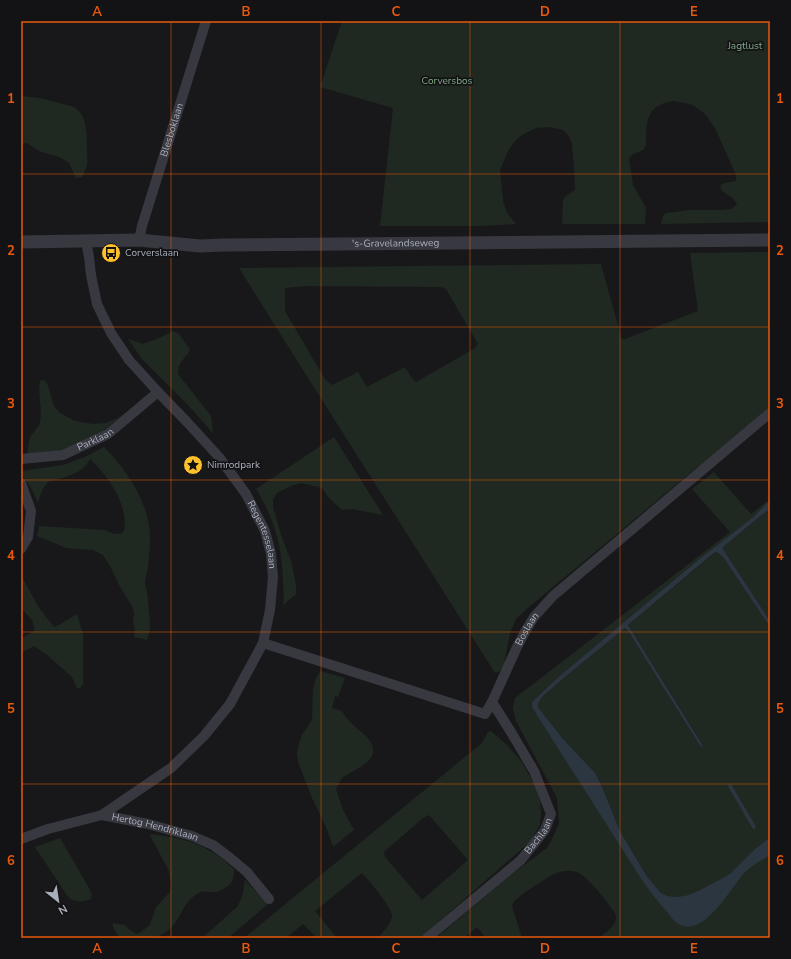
<svg xmlns="http://www.w3.org/2000/svg" width="791" height="959" font-family="'Nunito Sans',sans-serif">
<rect width="100%" height="100%" fill="#18181a"/>
<!-- green -->
<path fill="#1f2921" fill-rule="evenodd" d="M 342,21 L 770,21 L 770,222 L 661,224 L 663,216 L 666,213 L 690,210 L 720,210 L 731,209 L 735,206 L 737,204 C 731,193 723,196 720,186 C 724,182 730,182 736,181 L 736,175 L 715,128 L 705,114 L 693,105 L 674,101 L 664,103 L 656,107 L 652,111 L 648,119 L 646,130 L 646,145 L 643,150 L 633,154 L 629,158 L 633,185 L 646,208 L 645,224 L 562,224 L 563,200 L 566,196 L 575,190 L 574,167 L 572,143 L 568,135 L 563,130 L 550,127 L 536,128 L 522,135 L 513,143 L 507,153 L 500,170 L 503,201 L 507,213 L 516,224 L 483,226 L 380,226 L 393,108 L 320,87 Z
M 21,96 L 40,98 L 74,107 C 88,115 87,138 87,153 C 87,157 88,161 87,165 C 86,169 84,173 82,177 L 76,178 L 70,165 L 68,162 L 59,157 L 39,151 L 27,143 L 21,144 Z
M 770,252 L 770,409 L 737,436 L 678,483 L 529,607 L 516,619 L 510,633 L 503,670 L 495,673 C 410,538 324,404 239,268 L 601,264 L 622,340 L 698,311 L 690,253 ZM 306,286 L 441,287 L 446,289 L 478,344 L 474,349 L 416,382 L 411,377 L 405,367 L 367,387 L 358,372 L 332,385 L 325,379 L 286,313 L 285,310 L 285,288 Z
M 174,331 L 180,335 L 190,350 L 189,352 C 184,359 177,364 178,374 L 211,416 L 213,433 L 186,403 L 142,359 L 128,339 L 143,344 L 154,340 Z
M 45,380 L 48,386 L 54,406 L 60,413 L 75,421 L 93,424 L 106,423 L 120,417 L 99,434 L 64,450 L 27,456 C 28,451 28,443 30,438 C 32,432 39,429 40,422 C 43,408 37,394 40,381 Z
M 334,437 L 383,515 L 352,509 L 342,510 L 329,498 L 322,488 L 301,483 L 293,485 L 277,493 L 273,500 L 273,507 L 281,535 L 292,564 L 296,586 L 296,594 L 283,605 C 284,598 284,590 283,583 C 282,546 275,520 256,489 Z
M 104,447 C 127,470 150,504 150,538 C 150,548 149,558 148,568 C 147,573 145,578 145,583 C 145,586 146,589 147,592 C 148,598 148,604 149,610 C 150,621 151,630 147,640 L 134,637 L 135,630 L 133,622 L 134,614 L 133,608 L 119,585 L 110,566 L 103,555 L 93,550 L 66,548 L 37,536 L 39,526 L 88,529 L 104,530 L 115,534 L 120,534 L 124,531 C 129,505 108,476 90,459 C 85,470 73,475 62,478 C 57,480 51,480 47,483 C 42,488 40,497 38,503 C 34,493 29,483 21,475 L 21,471 L 63,465 L 87,456 Z
M 714,472 L 751,514 L 770,499 L 770,500 L 752,518 L 698,560 L 556,679 L 532,702 L 532,707 L 592,801 L 652,889 L 674,905 L 736,871 L 770,845 L 770,938 L 599,938 C 607,931 620,924 615,913 C 608,903 590,879 579,873 C 570,869 561,871 552,875 C 544,880 517,896 513,903 C 512,905 512,906 513,909 L 522,938 L 486,938 L 477,927 L 464,938 L 436,938 L 508,877 L 547,848 L 554,835 L 559,823 L 557,798 L 516,721 L 513,708 L 515,698 L 730,532 L 692,489 Z
M 770,507 L 770,621 L 723,549 L 723,547 L 761,516 Z
M 716,552 L 720,553 L 723,557 L 770,627 L 770,837 L 755,849 L 732,872 L 725,877 L 700,890 L 688,895 L 678,897 L 667,896 L 660,892 L 646,875 L 620,831 L 603,789 L 595,774 L 563,739 L 538,707 C 538,703 539,701 542,697 L 565,677 L 625,628 L 629,632 L 661,684 L 701,747 L 702,747 L 703,746 L 628,625 Z
M 21,575 L 39,608 L 54,627 L 59,625 L 77,614 L 83,634 L 83,684 L 80,688 L 77,688 L 72,677 L 46,654 L 34,646 L 21,653 L 21,639 L 35,630 L 32,620 L 21,608 Z
M 320,671 L 345,678 L 338,697 L 335,696 L 332,708 L 342,711 C 349,726 372,735 373,749 C 375,763 351,771 342,778 C 340,781 338,786 336,789 L 343,810 L 354,830 L 333,847 L 327,829 L 312,798 L 298,762 L 297,753 L 299,743 L 302,735 L 312,720 L 313,689 L 316,678 Z
M 491,731 L 507,745 L 522,762 L 539,793 L 541,812 L 540,824 L 531,841 L 420,938 L 378,938 C 383,932 390,925 392,917 C 393,908 369,881 362,873 L 315,911 L 337,938 L 317,938 L 303,924 L 286,938 L 244,938 L 482,743 L 488,732 ZM 429,815 L 468,860 L 422,900 L 385,857 L 384,852 L 423,818 Z
M 149,834 C 170,836 193,840 212,852 C 220,856 227,863 234,869 C 234,878 233,884 223,889 C 220,890 218,892 215,892 C 209,892 202,890 197,894 C 187,900 186,905 180,915 C 165,943 147,938 119,938 L 113,927 L 113,923 L 125,925 C 129,930 132,932 138,934 L 150,925 L 156,907 L 170,892 L 171,885 L 169,871 L 161,856 Z
M 60,838 L 89,888 L 92,895 L 91,899 C 84,903 74,902 68,897 L 35,847 Z
M 245,880 L 268,904 L 228,938 L 202,938 L 237,907 L 242,897 Z"/>
<!-- water -->
<path fill="#2c3640" d="M 770,500 L 770,507 L 768,510 L 723,547 L 723,549 L 770,621 L 770,627 L 723,557 L 717,552 L 714,553 L 628,625 L 703,746 L 702,747 L 701,747 L 661,684 L 629,632 L 625,628 L 565,677 L 542,697 C 539,701 538,703 538,707 L 563,739 L 595,773 L 603,789 L 620,831 L 646,875 L 660,892 L 667,896 L 678,897 L 688,895 L 700,890 L 725,877 L 732,872 L 755,849 L 770,837 L 770,855 C 761,861 752,865 745,872 C 731,887 703,941 677,923 C 674,921 671,917 669,914 C 659,904 651,892 642,880 L 538,717 L 532,707 L 532,702 L 556,679 L 698,560 L 752,518 Z"/>
<g fill="none" stroke-linecap="round" stroke-linejoin="round">
<!-- stream -->
<path stroke="#2c3640" stroke-width="3.5" d="M 730,786 L 754,827"/>
<!-- minor -->
<g stroke="#383940" stroke-width="10">
<path id="s1" d="M 139,240 L 142,226 L 206,21"/>
<path id="s2" d="M 86,241 L 89,257 L 91,275 L 97,304 L 111,333 L 129,360 L 158,392 L 187,422 L 219,457 L 246,494 L 265,531 L 271,554 L 273,577 L 270,610 L 263,643 L 230,704 L 204,736 L 171,768 L 102,815"/>
<path id="s3" d="M 21,459 L 63,455 L 108,434 L 158,392"/>
<path d="M 21,483 L 31,511 L 28,537 L 21,549"/>
<path id="s4" d="M 263,643 L 485,714 L 492,702 L 517,647 L 526,630 L 534,617 L 553,596 L 770,413"/>
<path id="s5" d="M 21,839 L 48,829 L 102,815 L 148,824 L 192,836 L 213,845 L 229,857 L 247,872 L 269,899"/>
<path id="s6" d="M 427,938 L 521,860 L 545,830 L 551,814 L 534,771 L 511,732 L 492,702"/>
</g>
<!-- tertiary -->
<path stroke="#383940" stroke-width="13" id="s7" d="M 21,242 L 139,240 L 200,246 L 223,245 L 770,240"/>
</g>
<!-- grid -->
<path fill="none" stroke="#e8590c" stroke-width="1" stroke-opacity="0.55" d="M 171,21 L 171,938M 321,21 L 321,938M 470,21 L 470,938M 620,21 L 620,938M 21,174 L 770,174M 21,327 L 770,327M 21,480 L 770,480M 21,632 L 770,632M 21,784 L 770,784"/>
<!-- icons -->
<defs>
<symbol id="bus-disc" viewBox="-11 -11 22 22"><circle r="9.5" fill="#ffc12b" stroke="#131315"/><path d="M-5-6H5V4H4V6H2V4H-2V6H-4V4H-5ZM-3.5-4V0h7V-4ZM-3.5 1.2v1.5H-2V1.2ZM2 1.2v1.5H3.5V1.2Z" fill="#111"/></symbol>
<symbol id="sight-disc" viewBox="-11 -11 22 22"><circle r="9.5" fill="#ffc12b" stroke="#131315"/><path d="M0-6L1.8-2.2L6-1.7L2.9 1.2L3.7 5.4L0 3.3L-3.7 5.4L-2.9 1.2L-6-1.7L-1.8-2.2Z" fill="#111"/></symbol>
</defs>
<g fill-rule="evenodd">
<use href="#bus-disc" x="100" y="242" width="22" height="22"/>
<use href="#sight-disc" x="182" y="454" width="22" height="22"/>
</g>
<g text-anchor="middle" dominant-baseline="central" stroke-width="3.5" stroke-linejoin="round" paint-order="stroke">
<!-- park labels -->
<g font-size="10" fill="#7ea883" stroke="#131315">
<text x="745" y="46">Jagtlust</text>
<text x="447" y="81">Corversbos</text>
</g>
<!-- street labels -->
<g font-size="10" fill="#a9aebb" stroke="#131315">
<text stroke="none"><textPath href="#s1" startOffset="115">Blesboklaan</textPath></text>
<text stroke="none"><textPath href="#s7" startOffset="375">'s-Gravelandseweg</textPath></text>
<text stroke="none"><textPath href="#s3" startOffset="78">Parklaan</textPath></text>
<text stroke="none"><textPath href="#s2" startOffset="351">Regentesselaan</textPath></text>
<text stroke="none"><textPath href="#s4" startOffset="328">Boslaan</textPath></text>
<text stroke="none"><textPath href="#s5" startOffset="139">Hertog Hendriklaan</textPath></text>
<text stroke="none"><textPath href="#s6" startOffset="152">Bachlaan</textPath></text>
</g>
<!-- poi labels -->
<g font-size="10" fill="#a9aebb" stroke="#131315" text-anchor="start">
<text x="125" y="253">Corverslaan</text>
<text x="207" y="465">Nimrodpark</text>
</g>
</g>
<!-- border -->
<rect width="791" height="959" fill="none" stroke="#131315" stroke-width="44"/>
<!-- north arrow -->
<g transform="translate(58 901) rotate(150)" stroke="#131315" stroke-width="3" paint-order="stroke">
<path d="M0-3L7 15L0 10L-7 15Z" fill="#a9aebb"/>
<text y="-6" font-size="11" font-weight="bold" text-anchor="middle" fill="#a9aebb">N</text>
</g>
<rect x="22" y="22" width="747" height="915" fill="none" stroke="#e8590c" stroke-width="1.5"/>
<g font-size="13" text-anchor="middle" font-weight="bold" fill="#e8590c">
<text x="97" y="16">A</text>
<text x="246" y="16">B</text>
<text x="396" y="16">C</text>
<text x="545" y="16">D</text>
<text x="694" y="16">E</text>
<text x="11" y="103">1</text>
<text x="780" y="103">1</text>
<text x="11" y="255">2</text>
<text x="780" y="255">2</text>
<text x="11" y="408">3</text>
<text x="780" y="408">3</text>
<text x="11" y="560">4</text>
<text x="780" y="560">4</text>
<text x="11" y="713">5</text>
<text x="780" y="713">5</text>
<text x="11" y="865">6</text>
<text x="780" y="865">6</text>
<text x="97" y="953">A</text>
<text x="246" y="953">B</text>
<text x="396" y="953">C</text>
<text x="545" y="953">D</text>
<text x="694" y="953">E</text>
</g>
</svg>
